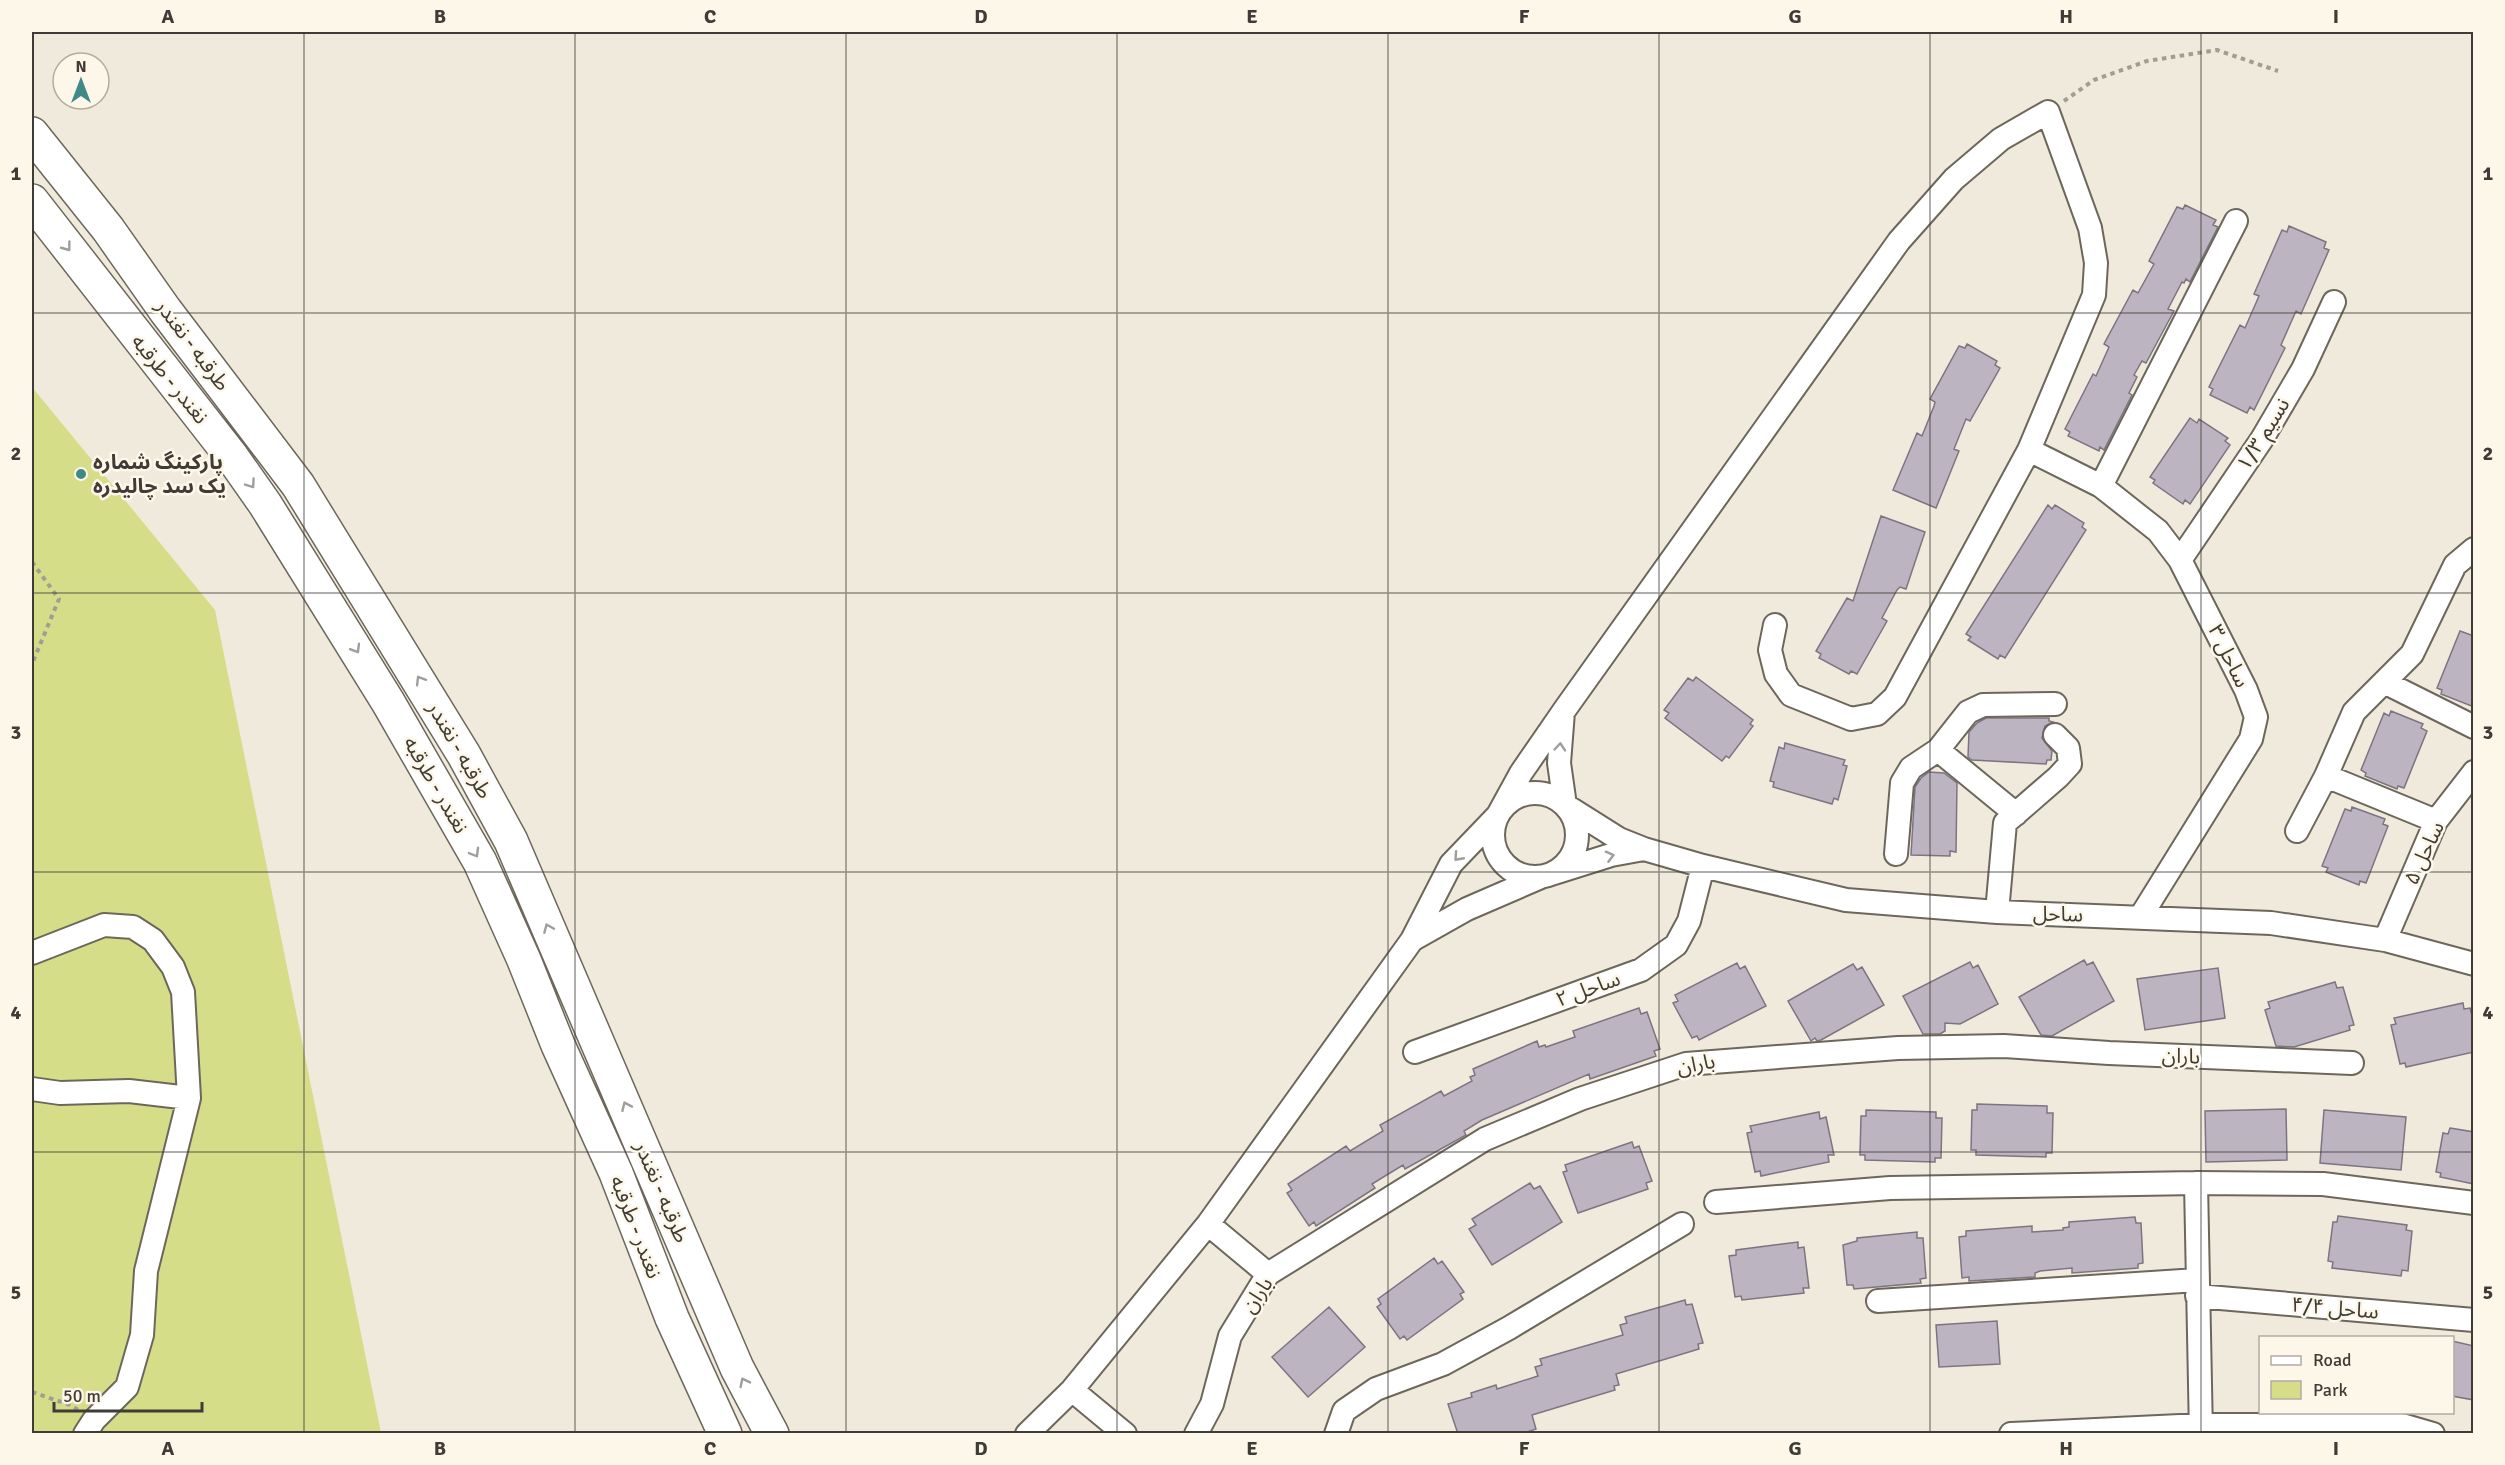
<svg xmlns="http://www.w3.org/2000/svg" width="2505" height="1465" font-family="Signika,'Noto Sans Arabic',sans-serif">
<rect width="100%" height="100%" fill="#f0eadc"/>
<!-- green -->
<path fill="#d5dd88" d="M 32,387 L 215,610 L 381,1433 L 32,1433 Z"/>
<!-- building -->
<path fill="#bcb5c1" stroke="#7c7581" stroke-width="1.5" d="M 2185,205 L 2216,220 L 2213,225 L 2218,227 L 2190,282 L 2186,279 L 2184,283 L 2182,282 L 2168,309 L 2174,311 L 2146,363 L 2142,361 L 2134,375 L 2137,377 L 2129,393 L 2132,395 L 2104,450 L 2100,447 L 2099,451 L 2068,436 L 2070,432 L 2065,429 L 2093,374 L 2096,376 L 2109,347 L 2104,344 L 2133,290 L 2138,293 L 2154,264 L 2149,261 L 2177,207 L 2183,209 Z
M 2289,226 L 2326,242 L 2324,248 L 2329,250 L 2301,314 L 2296,311 L 2281,345 L 2285,348 L 2254,410 L 2250,407 L 2247,413 L 2210,395 L 2213,389 L 2209,387 L 2240,325 L 2245,328 L 2259,296 L 2254,294 L 2282,230 L 2287,232 Z
M 1967,344 L 1997,361 L 1995,365 L 2000,368 L 1970,421 L 1966,419 L 1954,449 L 1959,451 L 1936,508 L 1893,490 L 1917,433 L 1922,436 L 1934,406 L 1935,402 L 1930,399 L 1959,346 L 1965,348 Z
M 2190,418 L 2197,423 L 2199,419 L 2228,438 L 2225,441 L 2230,445 L 2190,504 L 2185,500 L 2183,504 L 2153,483 L 2155,480 L 2150,477 Z
M 2048,505 L 2052,509 L 2055,505 L 2084,523 L 2082,527 L 2086,530 L 2005,658 L 2000,655 L 1998,659 L 1968,640 L 1971,637 L 1966,634 Z
M 1881,516 L 1925,532 L 1906,589 L 1900,587 L 1897,590 L 1882,618 L 1887,621 L 1857,674 L 1851,671 L 1849,674 L 1819,658 L 1821,654 L 1816,651 L 1847,598 L 1853,601 Z
M 2460,631 L 2474,636 L 2474,707 L 2441,694 L 2442,690 L 2437,688 Z
M 1696,677 L 1753,720 L 1750,724 L 1753,726 L 1729,758 L 1726,756 L 1722,761 L 1665,718 L 1669,713 L 1664,710 L 1688,678 L 1693,681 Z
M 2391,711 L 2423,724 L 2421,728 L 2427,731 L 2404,788 L 2398,786 L 2397,789 L 2365,776 L 2366,773 L 2361,770 L 2384,713 L 2389,716 Z
M 1986,718 L 2049,718 L 2049,721 L 2053,722 L 2045,726 L 2042,738 L 2052,751 L 2051,760 L 2047,760 L 2046,764 L 1972,760 L 1968,757 L 1969,732 L 1977,723 Z
M 1785,743 L 1845,760 L 1843,765 L 1847,766 L 1838,800 L 1834,798 L 1832,804 L 1773,787 L 1774,782 L 1770,781 L 1779,747 L 1784,749 Z
M 1929,772 L 1944,773 L 1957,783 L 1956,852 L 1950,851 L 1950,856 L 1911,855 L 1915,787 L 1921,778 Z
M 2352,807 L 2385,819 L 2383,824 L 2388,826 L 2366,883 L 2360,881 L 2359,885 L 2326,872 L 2328,868 L 2322,866 L 2345,809 L 2351,811 Z
M 2084,960 L 2087,965 L 2093,962 L 2114,1001 L 2052,1036 L 2041,1035 L 2019,997 Z
M 1970,962 L 1973,968 L 1978,965 L 1998,1004 L 1960,1024 L 1945,1023 L 1945,1031 L 1940,1034 L 1923,1034 L 1903,996 Z
M 1737,963 L 1740,969 L 1745,966 L 1766,1006 L 1699,1040 L 1697,1036 L 1692,1038 L 1673,1003 L 1678,1001 L 1675,995 Z
M 1853,964 L 1857,970 L 1862,967 L 1884,1005 L 1821,1040 L 1817,1041 L 1815,1038 L 1811,1041 L 1788,1001 Z
M 2218,968 L 2225,1018 L 2145,1030 L 2137,979 Z
M 2335,982 L 2337,988 L 2343,987 L 2354,1025 L 2349,1026 L 2350,1030 L 2294,1047 L 2276,1046 L 2265,1010 L 2270,1008 L 2268,1002 Z
M 2463,1003 L 2464,1009 L 2470,1008 L 2474,1023 L 2474,1052 L 2406,1067 L 2405,1063 L 2400,1064 L 2391,1025 L 2396,1024 L 2394,1018 Z
M 1639,1008 L 1641,1014 L 1647,1012 L 1660,1049 L 1654,1051 L 1656,1056 L 1590,1079 L 1589,1074 L 1482,1120 L 1464,1131 L 1466,1135 L 1405,1169 L 1403,1165 L 1385,1176 L 1372,1184 L 1375,1188 L 1316,1226 L 1314,1222 L 1309,1226 L 1287,1193 L 1292,1190 L 1288,1184 L 1346,1146 L 1350,1151 L 1383,1131 L 1380,1125 L 1441,1091 L 1444,1096 L 1472,1081 L 1470,1077 L 1475,1075 L 1473,1069 L 1537,1041 L 1539,1047 L 1545,1045 L 1546,1047 L 1575,1037 L 1573,1031 Z
M 1977,1104 L 2047,1106 L 2047,1113 L 2053,1113 L 2052,1153 L 2046,1153 L 2046,1157 L 1976,1155 L 1976,1150 L 1971,1150 L 1972,1110 L 1977,1110 Z
M 2286,1109 L 2287,1160 L 2206,1162 L 2205,1111 Z
M 1866,1110 L 1936,1112 L 1936,1118 L 1942,1118 L 1941,1158 L 1935,1158 L 1935,1162 L 1865,1160 L 1865,1155 L 1860,1155 L 1861,1116 L 1866,1116 Z
M 2324,1110 L 2406,1117 L 2401,1170 L 2320,1163 Z
M 1819,1112 L 1820,1119 L 1826,1117 L 1834,1155 L 1828,1155 L 1829,1162 L 1761,1176 L 1760,1171 L 1755,1172 L 1747,1133 L 1752,1132 L 1750,1126 Z
M 2450,1128 L 2474,1132 L 2474,1184 L 2440,1177 L 2441,1173 L 2436,1172 L 2443,1133 L 2448,1134 Z
M 1632,1142 L 1634,1148 L 1639,1146 L 1652,1181 L 1646,1183 L 1648,1189 L 1578,1213 L 1563,1172 L 1567,1171 L 1565,1165 Z
M 1530,1183 L 1534,1189 L 1540,1186 L 1562,1222 L 1492,1265 L 1469,1229 L 1476,1225 L 1472,1219 Z
M 2338,1216 L 2407,1225 L 2406,1230 L 2412,1231 L 2408,1271 L 2402,1270 L 2401,1276 L 2332,1268 L 2333,1262 L 2328,1261 L 2333,1222 L 2337,1222 Z
M 2135,1217 L 2136,1223 L 2141,1223 L 2143,1263 L 2138,1264 L 2138,1268 L 2072,1273 L 2072,1268 L 2040,1271 L 2035,1273 L 2035,1277 L 1969,1281 L 1969,1277 L 1962,1278 L 1959,1237 L 1966,1236 L 1966,1231 L 2032,1226 L 2032,1232 L 2063,1230 L 2063,1228 L 2069,1227 L 2069,1222 Z
M 1917,1232 L 1917,1238 L 1923,1238 L 1926,1278 L 1920,1279 L 1921,1283 L 1854,1289 L 1853,1285 L 1847,1285 L 1843,1245 L 1857,1241 L 1857,1238 Z
M 1798,1242 L 1798,1248 L 1804,1247 L 1809,1288 L 1803,1288 L 1804,1293 L 1742,1300 L 1741,1296 L 1735,1297 L 1729,1256 L 1736,1255 L 1736,1250 Z
M 1434,1258 L 1438,1264 L 1442,1261 L 1464,1292 L 1460,1294 L 1463,1299 L 1407,1340 L 1404,1336 L 1400,1339 L 1377,1307 L 1381,1304 L 1378,1299 Z
M 1685,1300 L 1686,1305 L 1692,1304 L 1703,1343 L 1698,1344 L 1699,1349 L 1616,1374 L 1619,1385 L 1614,1386 L 1615,1390 L 1532,1415 L 1536,1429 L 1521,1434 L 1458,1434 L 1448,1404 L 1472,1397 L 1471,1393 L 1496,1385 L 1497,1389 L 1538,1376 L 1535,1367 L 1542,1365 L 1540,1359 L 1623,1335 L 1620,1325 L 1627,1323 L 1625,1317 Z
M 1329,1307 L 1365,1347 L 1308,1397 L 1272,1357 Z
M 1997,1321 L 2000,1364 L 1939,1367 L 1936,1325 Z
M 2452,1341 L 2474,1346 L 2474,1400 L 2452,1396 Z"/>
<g fill="none" stroke-linecap="round" stroke-linejoin="round">
<defs>
<path id="street" d="M 2029,450 L 2101,486 L 2158,531 L 2180,560 L 2246,690 L 2256,717 L 2251,739 L 2141,916
M 2101,486 L 2236,221
M 2180,560 L 2262,439 L 2303,369 L 2334,302
M 2384,682 L 2474,727
M 1563,712 L 1899,241 L 1954,179 L 2001,139 L 2048,112 L 2090,228 L 2096,263 L 2094,295 L 2029,450 L 1895,697 L 1877,714 L 1851,719 L 1791,695 L 1776,674 L 1770,650 L 1775,625
M 1938,750 L 2016,814
M 2326,776 L 2436,821
M1493 835a42 42 0 1 1 84 0a42 42 0 1 1-84 0Z
M 2297,831 L 2326,776 L 2354,712 L 2412,654 L 2455,565 L 2474,549
M 1644,849 L 1703,866 L 1846,900 L 1997,912 L 2271,923 L 2385,940 L 2474,964
M 1896,854 L 1902,783 L 1911,768 L 1938,750 L 1968,712 L 1983,705 L 2055,704
M 1997,912 L 2005,823 L 2058,777 L 2070,764 L 2068,748 L 2055,735
M 1412,940 L 1467,909 L 1541,877
M 2385,940 L 2436,821 L 2474,772
M 32,953 L 104,925 L 133,927 L 153,940 L 173,967 L 183,992 L 189,1098 L 146,1271 L 142,1335 L 127,1387 L 94,1420 L 85,1434
M 1415,1052 L 1641,970 L 1676,945 L 1689,921 L 1703,866
M 32,1089 L 60,1093 L 129,1091 L 189,1098
M 2196,1183 L 2201,1434
M 1716,1202 L 1890,1188 L 2196,1183 L 2323,1184 L 2474,1203
M 1208,1224 L 1268,1274
M 2197,1296 L 2474,1320
M 1878,1301 L 2197,1280
M 1072,1390 L 1125,1434
M 1027,1434 L 1072,1390 L 1208,1224 L 1412,940 L 1451,864 L 1498,815 L 1521,773 L 1563,712 L 1559,763 L 1565,805 L 1619,839 L 1644,849 L 1611,855 L 1554,873
M 1196,1434 L 1212,1404 L 1230,1336 L 1268,1274 L 1485,1139 L 1580,1099 L 1686,1064 L 1898,1048 L 2004,1046 L 2109,1053 L 2352,1063
M 1336,1434 L 1344,1411 L 1376,1389 L 1443,1364 L 1509,1328 L 1682,1224
M 2011,1434 L 2201,1425 L 2402,1425 L 2433,1434"/>
<path id="secondary" d="M 32,134 L 108,229 L 165,310 L 298,485 L 464,755 L 511,841 L 737,1368 L 772,1434
M 32,201 L 232,457 L 265,504 L 388,702 L 480,862 L 524,960 L 558,1045 L 616,1173 L 672,1318 L 725,1434"/>
</defs>
<!-- street casing -->
<use href="#street" stroke="#6d675b" stroke-width="26"/>
<!-- secondary casing -->
<use href="#secondary" stroke="#6d675b" stroke-width="36"/>
<!-- path -->
<path stroke="#a29d93" stroke-width="4" stroke-dasharray="4.5 4.5" stroke-linecap="butt" d="M 2064,101 L 2094,80 L 2147,61 L 2217,50 L 2278,71
M 32,562 L 59,599 L 32,664
M 32,1392 L 70,1405 L 78,1410"/>
<!-- street -->
<use href="#street" stroke="#fff" stroke-width="22"/>
<!-- secondary -->
<use href="#secondary" stroke="#fff" stroke-width="33"/>
</g>
<!-- one-way arrows -->
<defs><path id="oneway-chevron" d="M-2-3.5L2.5 0L-2 3.5" fill="none" stroke-width="1.6" stroke-linecap="round" stroke-linejoin="round" transform="scale(1.5)"/></defs>
<g stroke="#9f9e9b">
<use href="#oneway-chevron" transform="translate(67 247) rotate(53)"/>
<use href="#oneway-chevron" transform="translate(251 484) rotate(55)"/>
<use href="#oneway-chevron" transform="translate(356 649) rotate(59)"/>
<use href="#oneway-chevron" transform="translate(420 680) rotate(-121)"/>
<use href="#oneway-chevron" transform="translate(1560 747) rotate(-85)"/>
<use href="#oneway-chevron" transform="translate(475 853) rotate(60)"/>
<use href="#oneway-chevron" transform="translate(1610 856) rotate(-14)"/>
<use href="#oneway-chevron" transform="translate(1458 857) rotate(132)"/>
<use href="#oneway-chevron" transform="translate(548 928) rotate(-113)"/>
<use href="#oneway-chevron" transform="translate(626 1106) rotate(-114)"/>
<use href="#oneway-chevron" transform="translate(744 1382) rotate(-116)"/>
</g>
<!-- grid -->
<path fill="none" stroke="#3f3c37" stroke-width="1.5" stroke-opacity="0.55" d="M 304,32 L 304,1434M 575,32 L 575,1434M 846,32 L 846,1434M 1117,32 L 1117,1434M 1388,32 L 1388,1434M 1659,32 L 1659,1434M 1930,32 L 1930,1434M 2201,32 L 2201,1434M 32,313 L 2474,313M 32,593 L 2474,593M 32,872 L 2474,872M 32,1152 L 2474,1152"/>
<!-- markers -->
<circle fill="#418989" stroke="#fdf7e9" stroke-width="2" cx="81" cy="474" r="6"/>
<g text-anchor="middle" dominant-baseline="central" stroke-width="5" stroke-linejoin="round" paint-order="stroke">
<!-- street labels -->
<g font-size="21" fill="#3f3c37" stroke="#fdf7e9">
<text transform="translate(193 345) rotate(53)">طرقبه - نغندر</text>
<text transform="translate(170 379) rotate(51)">نغندر - طرقبه</text>
<text transform="translate(2263 434) rotate(-58)">نسیم ۱/۳</text>
<text transform="translate(2229 656) rotate(64)">ساحل ۳</text>
<text transform="translate(460 750) rotate(60)">طرقبه - نغندر</text>
<text transform="translate(436 785) rotate(60)">نغندر - طرقبه</text>
<text transform="translate(2424 853) rotate(-65)">ساحل ۵</text>
<text transform="translate(2058 914) rotate(1)">ساحل</text>
<text transform="translate(1588 989) rotate(-20)">ساحل ۲</text>
<text transform="translate(2181 1056) rotate(2)">باران</text>
<text transform="translate(1696 1064) rotate(-10)">باران</text>
<text transform="translate(662 1192) rotate(67)">طرقبه - نغندر</text>
<text transform="translate(636 1227) rotate(69)">نغندر - طرقبه</text>
<text transform="translate(1257 1295) rotate(-56)">باران</text>
<text transform="translate(2335 1308) rotate(5)">ساحل ۴/۴</text>
</g>
<!-- poi labels -->
<g font-size="21" font-weight="bold" fill="#3f3c37" stroke="#fdf7e9" text-anchor="start">
<text x="93" y="462">پارکینگ شماره<tspan x="93" dy="24">یک سد چالیدره</tspan></text>
</g>
</g>
<!-- border -->
<rect width="2505" height="1465" fill="none" stroke="#fdf7e9" stroke-width="66"/>
<!-- legend -->
<rect x="2259" y="1336" width="195" height="78" fill="#fdf7e9" stroke="#b1aca2" stroke-width="1.5"/>
<rect x="2271" y="1356" width="30" height="9" fill="#ffffff" stroke="#b1aca2" stroke-width="1.5"/>
<text x="2313" y="1366" font-size="18" fill="#3f3c37">Road</text>
<rect x="2271" y="1381" width="30" height="18" fill="#d5dd88" stroke="#b1aca2" stroke-width="1.5"/>
<text x="2313" y="1396" font-size="18" fill="#3f3c37">Park</text>
<!-- north arrow -->
<g transform="translate(81 81)"><circle r="28" fill="#fdf7e9" stroke="#b1aca2" stroke-width="1.5"/>
<path d="M0-4.5L10 22L0 15L-10 22Z" fill="#418989"/>
<text y="-9" font-size="16" font-weight="bold" text-anchor="middle" fill="#3f3c37">N</text>
</g>
<!-- scale -->
<path d="M54 1402v9h148v-9" fill="none" stroke="#3f3c37" stroke-width="3"/>
<text x="63" y="1402" font-size="18" fill="#3f3c37" stroke="#fdf7e9" stroke-width="4.5" paint-order="stroke">50 m</text>
<rect x="33" y="33" width="2439" height="1399" fill="none" stroke="#3f3c37" stroke-width="2"/>
<g font-size="20" text-anchor="middle" font-weight="bold" fill="#3f3c37">
<text x="168" y="23">A</text>
<text x="440" y="23">B</text>
<text x="710" y="23">C</text>
<text x="981" y="23">D</text>
<text x="1252" y="23">E</text>
<text x="1524" y="23">F</text>
<text x="1795" y="23">G</text>
<text x="2066" y="23">H</text>
<text x="2336" y="23">I</text>
<text x="16" y="180">1</text>
<text x="2488" y="180">1</text>
<text x="16" y="460">2</text>
<text x="2488" y="460">2</text>
<text x="16" y="739">3</text>
<text x="2488" y="739">3</text>
<text x="16" y="1019">4</text>
<text x="2488" y="1019">4</text>
<text x="16" y="1299">5</text>
<text x="2488" y="1299">5</text>
<text x="168" y="1455">A</text>
<text x="440" y="1455">B</text>
<text x="710" y="1455">C</text>
<text x="981" y="1455">D</text>
<text x="1252" y="1455">E</text>
<text x="1524" y="1455">F</text>
<text x="1795" y="1455">G</text>
<text x="2066" y="1455">H</text>
<text x="2336" y="1455">I</text>
</g>
</svg>
